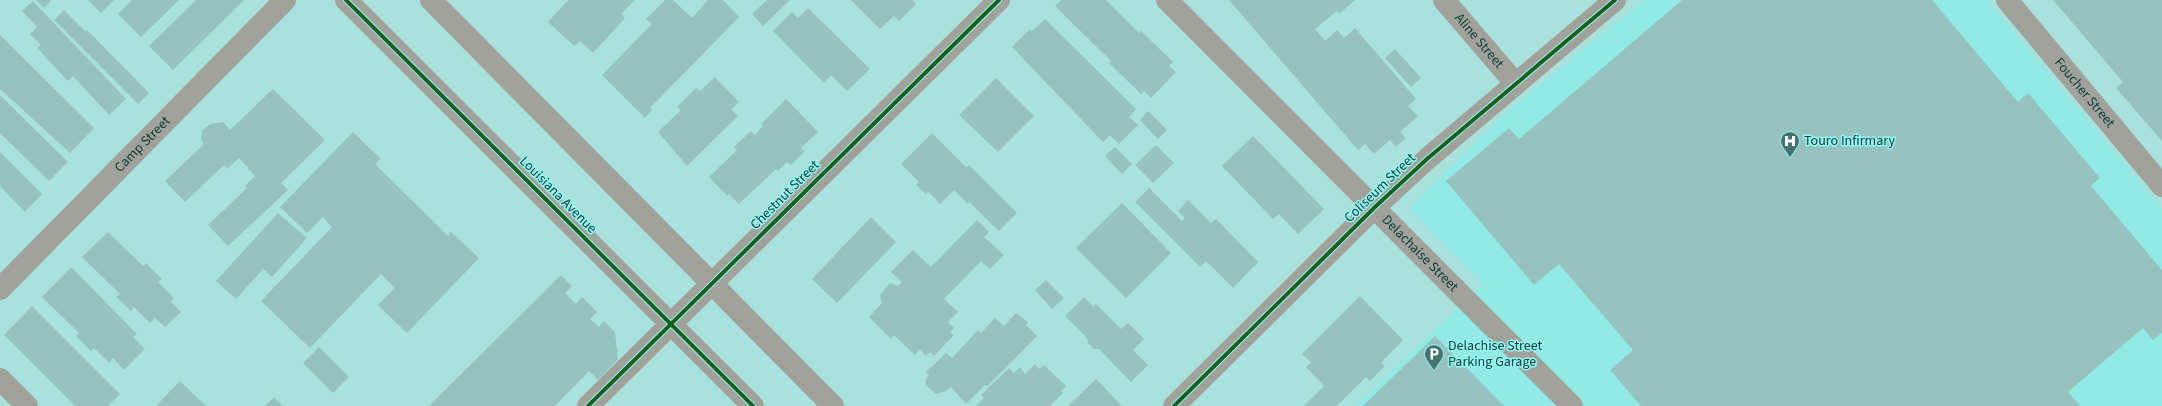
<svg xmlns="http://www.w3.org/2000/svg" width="2162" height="406" font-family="'Source Sans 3',sans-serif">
<rect width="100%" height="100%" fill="#a9e1dd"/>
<!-- built -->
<path fill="#91eae4" d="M 1645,0 L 1987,0 L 2162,209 L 2162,406 L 1355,406 L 1483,284 L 1409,208 L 1511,108 Z"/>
<!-- building -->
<path fill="#96c3c0" d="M 36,0 L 49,0 L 51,1 L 44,8 Z
M 88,0 L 114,0 L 101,13 Z
M 132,0 L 179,0 L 141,37 L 118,14 Z
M 196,0 L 244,0 L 173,70 L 149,46 Z
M 568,0 L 635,0 L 621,14 L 625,18 L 593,53 L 580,41 L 574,46 L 548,22 Z
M 665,0 L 673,0 L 692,18 L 708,0 L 723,0 L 739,17 L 650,108 L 652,110 L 645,118 L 602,75 L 652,24 L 646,19 Z
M 767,0 L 790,0 L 763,26 L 752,14 Z
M 851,0 L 912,0 L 916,4 L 899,21 L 894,16 L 880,29 Z
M 1061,0 L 1106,0 L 1139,33 L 1141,31 L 1173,62 L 1169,66 L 1176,72 L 1151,98 L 1144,91 L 1141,94 L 1109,63 L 1111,61 L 1055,6 Z
M 1229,0 L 1355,0 L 1339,14 L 1337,11 L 1315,29 L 1325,41 L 1337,30 L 1344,38 L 1355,28 L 1416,99 L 1408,106 L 1418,116 L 1400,132 L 1406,138 L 1396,147 L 1390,140 L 1374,154 L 1365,144 L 1358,150 Z
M 1682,0 L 1932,0 L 2018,102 L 2028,93 L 2100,178 L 2091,186 L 2162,270 L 2162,333 L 2153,340 L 2143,328 L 2068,392 L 2080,406 L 1641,406 L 1610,370 L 1633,350 L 1559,264 L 1534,285 L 1446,181 L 1509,128 L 1519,139 Z
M 2053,0 L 2162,0 L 2162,141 L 2116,88 L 2123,82 Z
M 33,1 L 126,99 L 109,115 L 73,76 L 68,81 L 37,48 L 41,45 L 30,34 L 37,27 L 22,11 Z
M 808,8 L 870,69 L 847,91 L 831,75 L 824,83 L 773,31 L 792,12 L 798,18 Z
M 64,10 L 86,32 L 87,30 L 149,93 L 138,104 L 54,20 Z
M 1045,19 L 1136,109 L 1129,117 L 1138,125 L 1119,144 L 1110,135 L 1103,142 L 1012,47 L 1030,29 L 1032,31 Z
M 0,35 L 94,128 L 70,153 L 0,89 Z
M 1395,49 L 1421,78 L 1411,87 L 1385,58 Z
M 715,77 L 739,102 L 731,109 L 738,116 L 687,166 L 658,132 L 681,110 L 677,107 L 696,88 L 700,91 Z
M 996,78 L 1034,116 L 998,152 L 959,115 Z
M 273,89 L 325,140 L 281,183 L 288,190 L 228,246 L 208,225 L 247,188 L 245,186 L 255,176 L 239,158 L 227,169 L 224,165 L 185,202 L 165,181 L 204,144 L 201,140 L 202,131 L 210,124 L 223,122 L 230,130 Z
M 0,95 L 68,162 L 49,181 L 0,133 Z
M 786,99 L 818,132 L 801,148 L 805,151 L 791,165 L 787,162 L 778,171 L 776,169 L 739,204 L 729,194 L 727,196 L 709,177 L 737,150 L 734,147 L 751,131 L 755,135 L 763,126 L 761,124 Z
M 1148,111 L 1167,130 L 1158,139 L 1140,120 Z
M 353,132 L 381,159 L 375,164 L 448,236 L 451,232 L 479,258 L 407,333 L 378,305 L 395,288 L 381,274 L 310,348 L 261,301 L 332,227 L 323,217 L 307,233 L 280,207 Z
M 932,133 L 966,167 L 969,165 L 1017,213 L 999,231 L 969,202 L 968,204 L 954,190 L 940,204 L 928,191 L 926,194 L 916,185 L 919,182 L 901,164 Z
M 1253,136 L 1324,209 L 1298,234 L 1279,214 L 1273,219 L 1222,166 Z
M 1156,145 L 1174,163 L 1153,183 L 1135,165 Z
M 1115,147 L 1132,164 L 1122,174 L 1105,156 Z
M 0,152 L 42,194 L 25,212 L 0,186 Z
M 1149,188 L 1182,221 L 1185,218 L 1178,211 L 1188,200 L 1211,223 L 1216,219 L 1258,262 L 1233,288 L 1206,261 L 1200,267 L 1135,202 Z
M 1122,203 L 1171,253 L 1126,298 L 1076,248 Z
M 278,213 L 307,238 L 272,277 L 263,269 L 236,299 L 216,281 Z
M 871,217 L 896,242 L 837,303 L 812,279 Z
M 977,220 L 989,232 L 984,237 L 1004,255 L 990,269 L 981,261 L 944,299 L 958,312 L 948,322 L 954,328 L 950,332 L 954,335 L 934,356 L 930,352 L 926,356 L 920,350 L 915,355 L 894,335 L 891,339 L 869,317 L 882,303 L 880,295 L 890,283 L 898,286 L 902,282 L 891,272 L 913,250 L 931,267 Z
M 108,232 L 143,266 L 146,263 L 162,279 L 158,282 L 174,298 L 171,302 L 181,312 L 165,327 L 155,318 L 150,323 L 134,307 L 131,311 L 116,297 L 120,294 L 82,257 Z
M 71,267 L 137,334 L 133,337 L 145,349 L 124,370 L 113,358 L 109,363 L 94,348 L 91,351 L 76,336 L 79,333 L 42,297 Z
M 561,275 L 572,286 L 565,293 L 576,304 L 582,297 L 597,312 L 590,319 L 599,327 L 604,321 L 615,332 L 618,359 L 598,380 L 589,371 L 555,406 L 429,406 Z
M 1046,280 L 1064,298 L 1052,309 L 1035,290 Z
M 1360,296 L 1403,340 L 1381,363 L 1385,366 L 1370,381 L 1366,377 L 1337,406 L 1304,406 L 1324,386 L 1306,367 L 1311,362 L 1302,354 Z
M 1084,297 L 1094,307 L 1096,304 L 1121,329 L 1128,323 L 1144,339 L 1133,350 L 1148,365 L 1131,382 L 1099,349 L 1094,349 L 1088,343 L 1087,338 L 1065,316 Z
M 32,306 L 120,394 L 108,406 L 75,406 L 4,335 Z
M 1016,313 L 1028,322 L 1026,325 L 1037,336 L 988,386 L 985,385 L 966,404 L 951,387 L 946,391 L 936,394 L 926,385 L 925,380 L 929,375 L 926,372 L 946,353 L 952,358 L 978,330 L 981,333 L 995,318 L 1004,326 Z
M 1435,336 L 1504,406 L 1363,406 Z
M 319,347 L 349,377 L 333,393 L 303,363 Z
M 1035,364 L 1039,369 L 1044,365 L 1066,386 L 1061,391 L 1063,393 L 1050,406 L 976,406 L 984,398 L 981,395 L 1009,368 L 1014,373 L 1020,367 L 1025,374 Z
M 1096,379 L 1122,406 L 1068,406 Z
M 180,381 L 206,406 L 156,406 Z
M 274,397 L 283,406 L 265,406 Z"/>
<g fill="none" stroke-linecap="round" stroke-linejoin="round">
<!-- minor -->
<g stroke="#a0a29b" stroke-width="22">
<path id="s1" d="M 1167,0 L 1572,406"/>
<path id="s2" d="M 1444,0 L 1515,83"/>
<path id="s3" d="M 2007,0 L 2162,186"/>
<path id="s4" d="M 0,289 L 285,0"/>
<path d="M 0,379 L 27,406"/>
<path d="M 588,406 L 999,0"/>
<path d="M 1174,406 L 1375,207 L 1427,159 L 1615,0"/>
</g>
<!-- tertiary -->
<path stroke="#a0a29b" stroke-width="22" d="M 346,0 L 753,406
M 431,0 L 833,406"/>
<defs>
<path id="cycleway" d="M 346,0 L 753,406
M 588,406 L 999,0
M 1174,406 L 1375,207 L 1427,159 L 1615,0"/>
</defs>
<!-- cycleway casing -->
<use href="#cycleway" stroke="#92f8f1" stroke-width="6"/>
<!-- cycleway -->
<use href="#cycleway" stroke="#1b5e20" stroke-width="4"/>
</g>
<!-- icons -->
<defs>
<symbol id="hospital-pin" viewBox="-11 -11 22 30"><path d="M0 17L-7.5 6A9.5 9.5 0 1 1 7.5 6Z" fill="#437472" stroke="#92f8f1"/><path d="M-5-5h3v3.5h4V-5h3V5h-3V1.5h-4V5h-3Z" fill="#fff"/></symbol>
<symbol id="parking-pin" viewBox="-11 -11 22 30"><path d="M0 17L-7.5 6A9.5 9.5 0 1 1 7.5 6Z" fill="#437472" stroke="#92f8f1"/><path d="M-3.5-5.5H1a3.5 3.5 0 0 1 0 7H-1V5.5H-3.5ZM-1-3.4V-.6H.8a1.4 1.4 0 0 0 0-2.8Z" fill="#fff"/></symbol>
</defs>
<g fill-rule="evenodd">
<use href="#hospital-pin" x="1779" y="130" width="22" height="30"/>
<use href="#parking-pin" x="1423" y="343" width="22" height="30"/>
</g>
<g text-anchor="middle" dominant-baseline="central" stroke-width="3" stroke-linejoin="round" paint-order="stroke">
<!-- street labels -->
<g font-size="14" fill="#0c3a38" stroke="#92f8f1">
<text stroke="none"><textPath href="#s2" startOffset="54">Aline Street</textPath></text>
<text stroke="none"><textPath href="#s3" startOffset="121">Foucher Street</textPath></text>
<text stroke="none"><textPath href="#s4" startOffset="203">Camp Street</textPath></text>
<text transform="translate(1380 188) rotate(-44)">Coliseum Street</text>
<text transform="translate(558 195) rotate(45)">Louisiana Avenue</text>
<text transform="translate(785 195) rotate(-45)">Chestnut Street</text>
<text stroke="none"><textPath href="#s1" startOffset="358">Delachaise Street</textPath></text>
</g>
<!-- poi labels -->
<g font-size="14" fill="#0c3a38" stroke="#92f8f1" text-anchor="start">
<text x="1804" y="141">Touro Infirmary</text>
<text x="1448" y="346">Delachise Street<tspan x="1448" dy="16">Parking Garage</tspan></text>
</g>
</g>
</svg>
